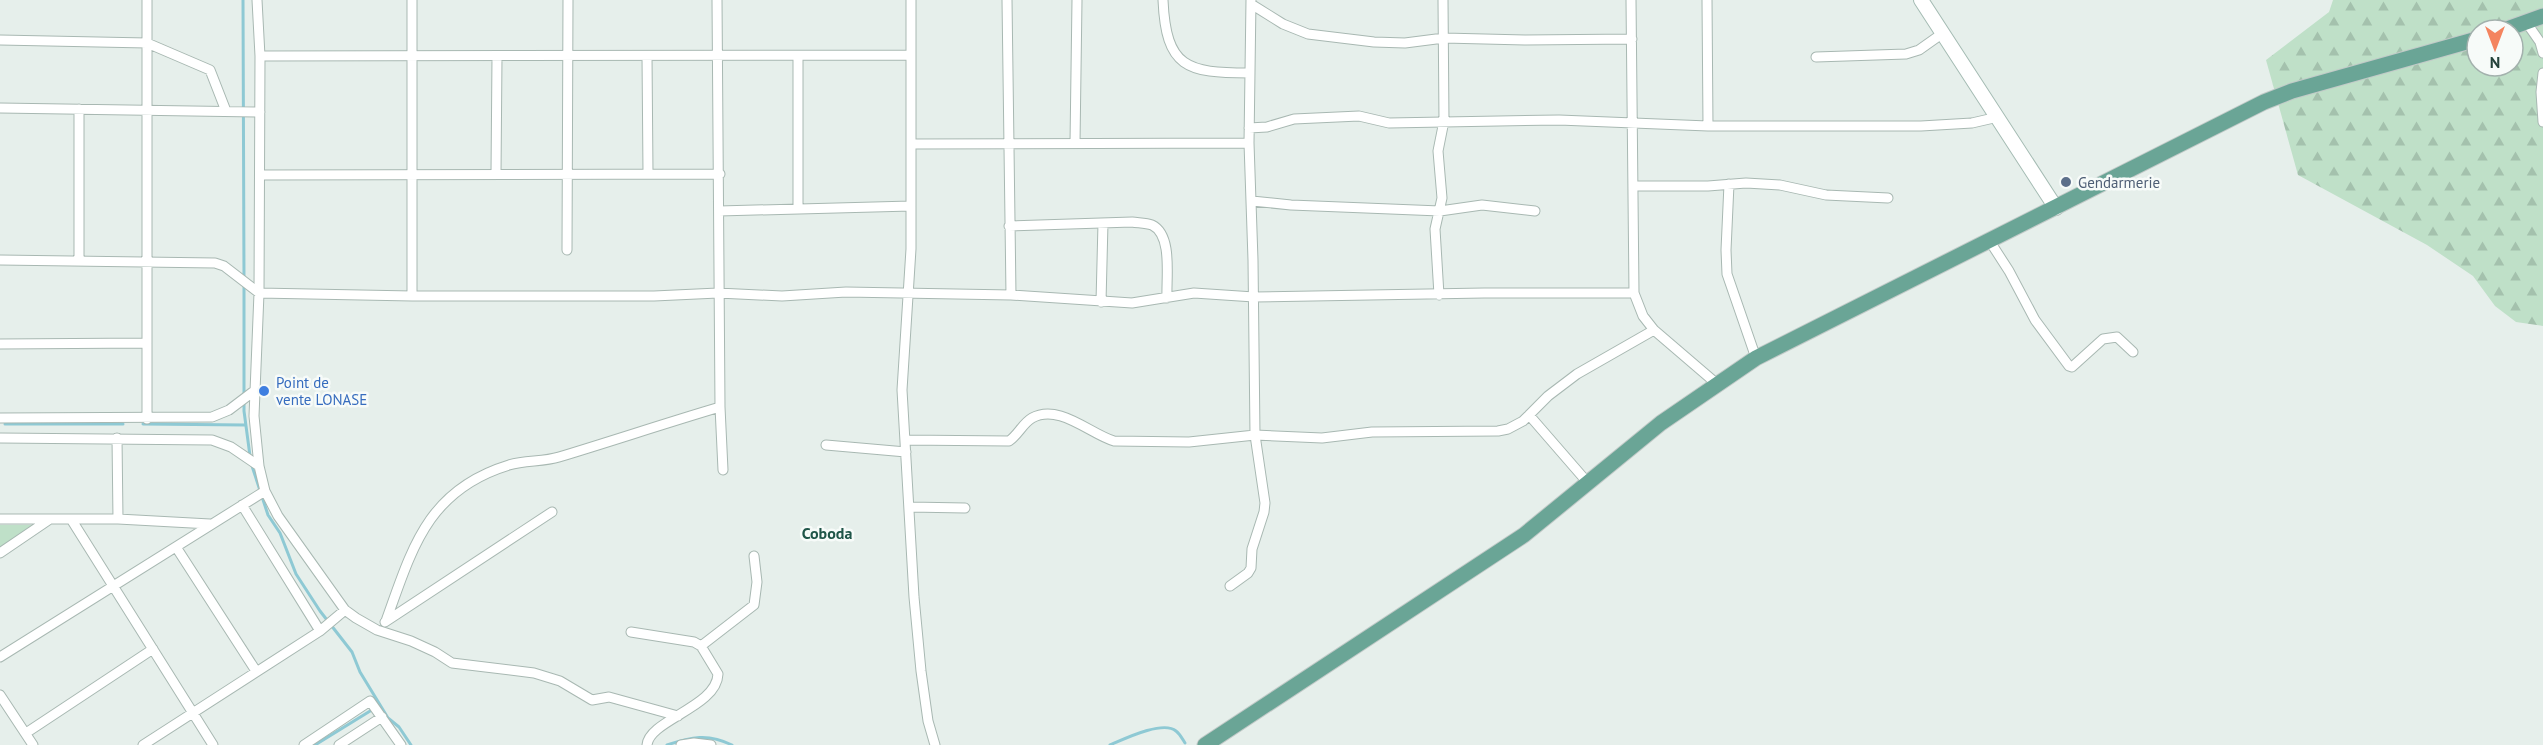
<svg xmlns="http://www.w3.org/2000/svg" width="2543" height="745" font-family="'PT Sans',sans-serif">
<defs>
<pattern id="forest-firs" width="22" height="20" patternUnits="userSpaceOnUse" patternTransform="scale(1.5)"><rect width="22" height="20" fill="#bfe0c8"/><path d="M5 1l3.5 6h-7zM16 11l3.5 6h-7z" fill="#a4c1ad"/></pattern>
</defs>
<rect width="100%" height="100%" fill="#e6efeb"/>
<!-- green -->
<path fill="#bfe0c8" d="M 0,525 L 37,525 L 0,548 Z"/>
<!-- forest -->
<path fill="url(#forest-firs)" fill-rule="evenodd" d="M 2333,0 L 2543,0 L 2543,326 L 2516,322 L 2495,306 L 2473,276 L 2427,245 L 2298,175 L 2266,60 L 2329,12 ZM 2477,30 L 2513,30 L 2513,66 L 2477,66 Z"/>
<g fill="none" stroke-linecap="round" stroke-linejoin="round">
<!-- stream -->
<path stroke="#8ec9d4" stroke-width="3" d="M 243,0 L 244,280
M 244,286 L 244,411 L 250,456
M 5,424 L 123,424
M 143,424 L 245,425
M 251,463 L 268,515 L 280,533 L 296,574 L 320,611 L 352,652 L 360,672 L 388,718 L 399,727 L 411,745
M 315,745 L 375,708
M 667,745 C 691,737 708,733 732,745
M 1110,745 C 1124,739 1163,720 1176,731 C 1180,734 1183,740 1185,743"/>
<defs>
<path id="street" d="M 147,0 L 147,419
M 257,0 L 260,56 L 259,293 L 254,416 L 259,466 L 265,491 L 278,516 L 345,610 L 356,618 L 377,630 L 411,641 L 435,652 L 452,663 L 534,673 L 560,681 L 592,700 L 609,697 L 678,716
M 911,0 L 911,249 L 902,390 L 914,597 L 921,671 L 928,721 L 935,745
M 1007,0 L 1011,295
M 1163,0 C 1166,68 1187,73 1249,73
M 1631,0 L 1634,293 L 1643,316 L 1654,330 L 1717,384
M 1707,0 L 1708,126
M 1251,4 L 1283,24 L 1308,34 L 1374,42 L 1405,43 L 1444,38 L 1525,40 L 1632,39
M 2526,22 L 2540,42 L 2543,53
M 0,40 L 147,43 L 210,70 L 226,111
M 260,56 L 910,55
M 647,56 L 648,173
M 1816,57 L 1906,54 L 1919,50 L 1943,33
M 2543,73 L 2541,92 L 2543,122
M 0,108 L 260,112
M 79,109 L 79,261
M 1249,128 L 1267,127 L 1294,119 L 1359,116 L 1389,123 L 1559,120 L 1708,126 L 1921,126 L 1972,123 L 1998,117
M 1075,143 L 1077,0
M 911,144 L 1249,143
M 496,173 L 497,57
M 260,175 L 720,174
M 1729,184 L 1726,250 L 1727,274 L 1756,358
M 1634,186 L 1708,186 L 1746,183 L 1780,185 L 1826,195 L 1888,198
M 1252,201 L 1291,205 L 1440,211 L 1482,205 L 1535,211
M 798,208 L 798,56
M 719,211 L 911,206
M 1009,226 L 1132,222 C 1138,223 1146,223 1152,225 C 1173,235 1166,278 1167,298
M 1989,240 L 2009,271 L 2035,320 L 2069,366 L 2072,367 L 2103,339 L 2117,337 L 2133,352
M 567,250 L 568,0
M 0,260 L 215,263 L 224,266 L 259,293 L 412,296 L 654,296 L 718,293 L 782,296 L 846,292 L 1011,295 L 1132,303 L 1194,293 L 1254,297 L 1484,293 L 1634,293
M 1439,295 L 1435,229 L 1442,198 L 1438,151 L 1444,121 L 1443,0
M 412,296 L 412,0
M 1101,302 L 1103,223
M 0,344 L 147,343
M 720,407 L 723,470
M 1529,415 L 1588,483
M 0,418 L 212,417 L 229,410 L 254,391
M 0,438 L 212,440 L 231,447 L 259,466
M 117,438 L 118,519
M 905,440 L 1009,441 C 1018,435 1023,423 1032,418 C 1059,403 1090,434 1114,441 L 1189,442 L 1255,435 L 1322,438 L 1372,432 L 1498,431 L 1508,429 L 1523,421 L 1548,396 L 1577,374 L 1654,330
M 826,445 L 906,452
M 242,505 L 320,631
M 910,507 L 965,508
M 0,519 L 118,519 L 210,524
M 71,519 L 213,745
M 176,547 L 256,671
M 0,553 L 50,519
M 1230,586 L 1248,573 L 1251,568 L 1252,549 L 1264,512 L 1265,503 L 1255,435 L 1253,260 L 1249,143 L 1251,0
M 386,621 C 412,549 427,490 509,465 C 525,460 543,462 559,457 C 612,441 666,423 720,407 L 717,0
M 385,622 L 552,512
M 631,632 L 694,642 L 701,646 L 718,674 C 717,707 649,720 647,745
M 701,646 L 754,605 L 757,582 L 754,556
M 0,657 L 265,491
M 0,695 L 33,745
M 26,733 L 153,649
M 143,745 L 320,631 L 345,610
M 304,745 L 370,701 L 401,745
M 339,745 L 382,717
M 681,745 L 694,743 L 711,745"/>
<path id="secondary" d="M 1921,0 L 2056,208"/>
<path id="primary" d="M 2504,30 L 2543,16
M 1205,745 L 1524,535 L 1661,423 L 1756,358 L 2264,102 L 2292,91 L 2477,39"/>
</defs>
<!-- street casing -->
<use href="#street" stroke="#a8b8b2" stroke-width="11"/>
<!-- secondary casing -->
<use href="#secondary" stroke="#a4bbb3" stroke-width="16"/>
<!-- primary casing -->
<use href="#primary" stroke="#c2cac8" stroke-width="17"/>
<!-- street -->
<use href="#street" stroke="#fff" stroke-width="9"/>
<!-- secondary -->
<use href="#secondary" stroke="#fff" stroke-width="14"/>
<!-- primary -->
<use href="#primary" stroke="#6aa596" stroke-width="15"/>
</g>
<!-- markers -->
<circle fill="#5c6f8a" stroke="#f7fbf9" stroke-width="2" cx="2066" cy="182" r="6"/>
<circle fill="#3f7fe0" stroke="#f7fbf9" stroke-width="2" cx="264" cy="391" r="6"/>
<g text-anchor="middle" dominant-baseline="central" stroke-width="5" stroke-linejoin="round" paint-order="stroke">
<!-- service labels -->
<g font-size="15" fill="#4e5e75" stroke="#f7fbf9" text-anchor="start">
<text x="2078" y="182">Gendarmerie</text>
</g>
<!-- shop labels -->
<g font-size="15" fill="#366cbe" stroke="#f7fbf9" text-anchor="start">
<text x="276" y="382">Point de<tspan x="276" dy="17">vente LONASE</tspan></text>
</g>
<!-- neighbourhood labels -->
<g font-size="16" font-weight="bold" fill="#1f5548" stroke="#f7fbf9">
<text x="827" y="533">Coboda</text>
</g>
</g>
<!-- north arrow -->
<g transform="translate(2495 48) rotate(180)"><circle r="28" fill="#f7fbf9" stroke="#a3b1ad" stroke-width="1.5"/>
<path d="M0-4.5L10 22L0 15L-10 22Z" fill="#f4845f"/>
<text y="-9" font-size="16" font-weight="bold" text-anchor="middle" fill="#24423a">N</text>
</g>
</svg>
